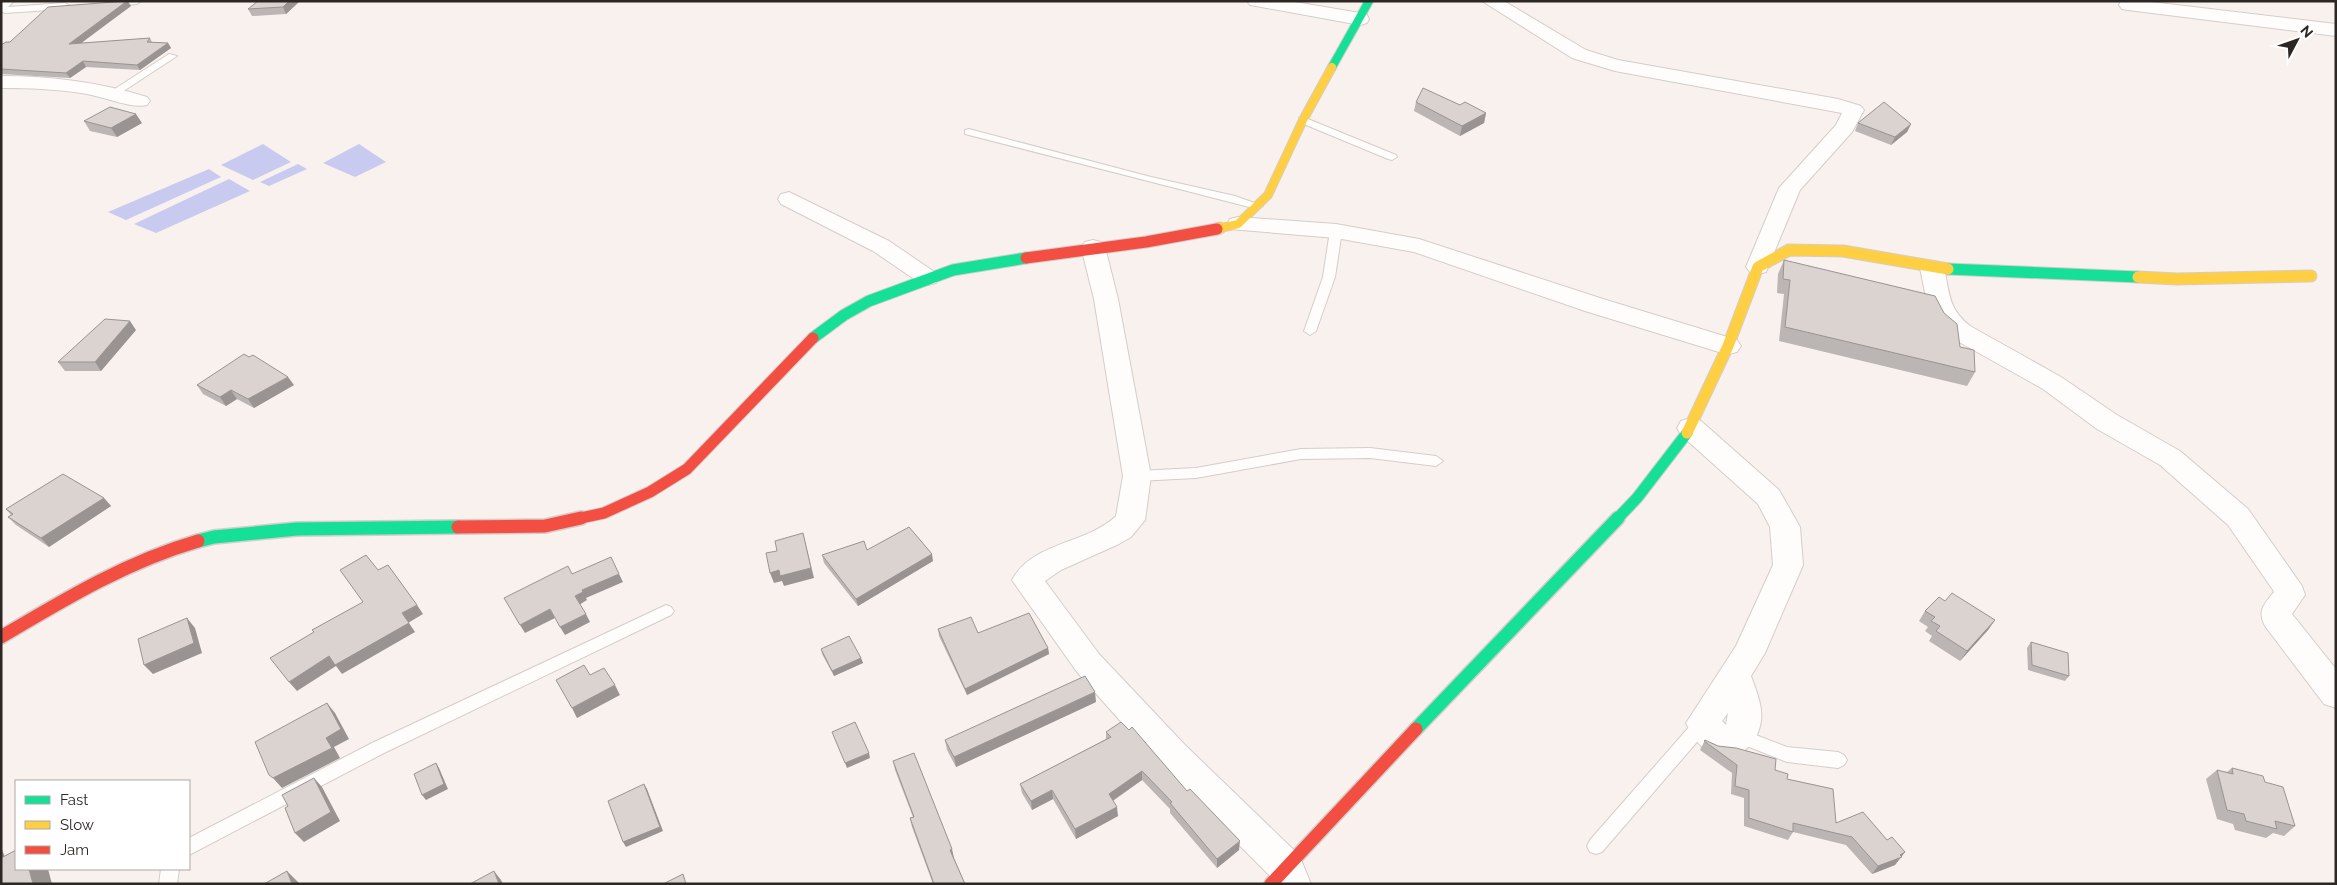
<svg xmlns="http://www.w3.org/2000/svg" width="2337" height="885" font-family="Raleway,sans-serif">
<rect width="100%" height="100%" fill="#f9f1ee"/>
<!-- water -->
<path fill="#c8caef" d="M 263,144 L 291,162 L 253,180 L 221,165 Z
M 359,144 L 386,162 L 355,177 L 323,163 Z
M 298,164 L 307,169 L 269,186 L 260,182 Z
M 209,169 L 221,177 L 126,220 L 108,212 Z
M 229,179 L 250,191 L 156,233 L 134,224 Z"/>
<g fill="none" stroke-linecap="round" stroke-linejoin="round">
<defs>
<path id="lane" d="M 4,1 L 14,1 L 8,7 L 65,3 L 70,6 L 65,9 L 5,13 L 1,11 L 1,4 Z
M 106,1 L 141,1 L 137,4 L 109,6 L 106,5 Z
M 169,54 L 177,56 L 119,94 L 110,92 Z
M 1303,117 L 1396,155 L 1397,157 L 1392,160 L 1388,159 L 1299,122 L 1299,118 Z
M 969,129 L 1151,177 L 1235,196 L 1263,206 L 1257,209 L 965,134 L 965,130 Z
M 1336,228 L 1342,231 L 1335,277 L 1316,331 L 1310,335 L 1304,331 L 1323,277 L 1330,231 Z
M 1370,448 L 1436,456 L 1443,461 L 1436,466 L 1370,458 L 1301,459 L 1196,478 L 1137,481 L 1130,476 L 1137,471 L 1196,468 L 1301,449 Z
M 666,605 L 671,607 L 674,611 L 671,615 L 384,753 L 189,855 L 189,838 L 372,743 Z
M 1703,716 L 1709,718 L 1711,723 L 1709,728 L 1602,852 L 1596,854 L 1590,852 L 1587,846 L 1590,840 L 1697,718 Z
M 1740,729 L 1787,747 L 1838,752 L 1844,755 L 1847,760 L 1844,765 L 1838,768 L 1787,762 L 1734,741 L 1732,736 L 1734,731 Z
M 161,869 L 179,869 L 177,884 L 159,884 Z"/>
<path id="street" d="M 1247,1 L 1289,1 L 1360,13 L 1367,15 L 1369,19 L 1367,23 L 1360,25 L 1256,6 L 1250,5 Z
M 1482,1 L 1504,1 L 1586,50 L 1618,60 L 1838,99 L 1861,106 L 1864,110 L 1852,132 L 1800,190 L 1766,272 L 1758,274 L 1750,272 L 1746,267 L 1779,188 L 1836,125 L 1842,113 L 1615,71 L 1572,58 Z
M 2121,1 L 2143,1 L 2336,24 L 2336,36 L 2128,10 L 2122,9 L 2119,5 Z
M 1,76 C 51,76 99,82 147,97 L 150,101 L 147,105 C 132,109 104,97 87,94 C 58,89 30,88 1,88 Z
M 789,192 L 889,241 L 936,273 L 940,278 L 936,283 L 928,285 L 920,283 L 873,251 L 781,204 L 778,199 L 781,194 Z
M 1238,217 L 1336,224 L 1419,239 L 1603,299 L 1737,340 L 1741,346 L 1737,352 L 1728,354 L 1719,352 L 1585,311 L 1414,252 L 1336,238 L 1230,229 L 1227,224 L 1230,219 Z
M 1093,240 L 1101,242 L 1105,247 L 1118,299 L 1151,476 L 1145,520 L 1131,537 L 1119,544 L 1061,570 L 1045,581 L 1099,654 L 1185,745 L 1299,855 L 1311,884 L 1275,884 L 1272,878 L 1161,767 L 1077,672 L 1012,580 C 1032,542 1087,544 1116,516 L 1123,476 L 1094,299 L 1081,247 L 1085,242 Z
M 1932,261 L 1940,263 L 1944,268 C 1950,295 1948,308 1970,326 L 2061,377 L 2117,415 L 2180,451 L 2248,509 L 2302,586 L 2305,595 L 2292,614 L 2336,669 L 2336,708 L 2324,704 L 2265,626 C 2257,611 2264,604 2274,592 L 2273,590 L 2228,525 L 2160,465 L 2097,429 L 2043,389 L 1952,338 L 1938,326 L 1928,307 L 1920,268 L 1924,263 Z
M 1691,418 L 1701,421 L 1779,490 L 1800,527 L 1803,565 L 1765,653 L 1751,676 C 1756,690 1763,706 1761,721 C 1756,753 1731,763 1704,748 C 1696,743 1690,731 1686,723 L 1736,646 L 1773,565 L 1770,527 L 1758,504 L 1681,435 L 1677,428 L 1681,421 ZM 1728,713 L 1726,725 L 1722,721 Z"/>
<path id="fast-far2" d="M 1332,67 L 1369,1"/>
<path id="fast-far1" d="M 1948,269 L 2138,277
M 813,338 L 844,315 L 869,301 L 953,270 L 1026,258
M 1617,519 L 1637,498 L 1687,433"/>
<path id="fast" d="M 198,541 L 214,537 L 297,529 L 458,527
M 1416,729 L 1618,518"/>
<path id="slow-far1" d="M 1217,229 L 1238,224 L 1268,195 L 1303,120 L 1332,67"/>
<path id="slow" d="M 1217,229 L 1220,228
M 2138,277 L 2177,279 L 2311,276
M 1687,433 L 1728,346 L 1758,267 L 1789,250 L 1843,251 L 1948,269"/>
<path id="jam-far2" d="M 1214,230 L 1217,229"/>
<path id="jam-far1" d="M 1026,258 L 1146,242 L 1217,229
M 576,519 L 604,513 L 650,492 L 687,469 L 813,338"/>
<path id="jam" d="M 458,527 L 545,526 L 581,518
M 1,637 C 65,599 126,562 198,541
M 1271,884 L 1416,729"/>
</defs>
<!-- lane casing -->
<use href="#lane" stroke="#d4cdca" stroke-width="2"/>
<!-- street casing -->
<use href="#street" stroke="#d4cdca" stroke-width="2"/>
<!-- fast-far2 casing -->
<use href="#fast-far2" stroke="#d4cdca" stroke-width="10"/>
<!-- fast-far1 casing -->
<use href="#fast-far1" stroke="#d4cdca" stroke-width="13"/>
<!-- fast casing -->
<use href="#fast" stroke="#d4cdca" stroke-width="16"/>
<!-- slow-far1 casing -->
<use href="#slow-far1" stroke="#d4cdca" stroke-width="10"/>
<!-- slow casing -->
<use href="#slow" stroke="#d4cdca" stroke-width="13"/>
<!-- jam-far2 casing -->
<use href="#jam-far2" stroke="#d4cdca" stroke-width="10"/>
<!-- jam-far1 casing -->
<use href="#jam-far1" stroke="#d4cdca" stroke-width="13"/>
<!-- jam casing -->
<use href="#jam" stroke="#d4cdca" stroke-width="16"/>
<!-- lane -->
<use href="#lane" fill="#fefdfc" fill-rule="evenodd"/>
<!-- street -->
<use href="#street" fill="#fefdfc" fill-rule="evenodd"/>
<!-- fast-far2 -->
<use href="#fast-far2" stroke="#16e098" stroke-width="8"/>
<!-- fast-far1 -->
<use href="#fast-far1" stroke="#16e098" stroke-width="11"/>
<!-- fast -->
<use href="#fast" stroke="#16e098" stroke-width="13"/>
<!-- slow-far1 -->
<use href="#slow-far1" stroke="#ffcf43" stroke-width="8"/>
<!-- slow -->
<use href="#slow" stroke="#ffcf43" stroke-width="11"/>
<!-- jam-far2 -->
<use href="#jam-far2" stroke="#f24e42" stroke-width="8"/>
<!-- jam-far1 -->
<use href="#jam-far1" stroke="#f24e42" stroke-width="11"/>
<!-- jam -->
<use href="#jam" stroke="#f24e42" stroke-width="13"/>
</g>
<!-- wall -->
<path fill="#bbb5b3" d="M 128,1 L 131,6 L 80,43 L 150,38 L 152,42 L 168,43 L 171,48 L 140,70 L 86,67 L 70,78 L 1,74 L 1,45 Z
M 300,1 L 286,14 L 252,16 L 248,9 Z
M 1416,102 L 1460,105 L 1486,113 L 1484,123 L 1460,136 L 1414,111 Z
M 84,121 L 142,123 L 117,137 L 90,131 Z
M 1858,123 L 1911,124 L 1907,132 L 1891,145 L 1855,131 Z
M 1784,260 L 1960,347 L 1975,372 L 1967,386 L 1779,341 L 1784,294 L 1777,293 L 1778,274 Z
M 136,330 L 101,371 L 65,371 L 58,362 Z
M 197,385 L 294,385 L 254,408 L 237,399 L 226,406 L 203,394 Z
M 104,498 L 111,506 L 49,547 L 16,525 L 8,517 L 11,515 L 6,509 Z
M 867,550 L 933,561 L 858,606 L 824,563 L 822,555 Z
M 1945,601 L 1995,620 L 1988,630 L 1960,661 L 1929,641 L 1932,636 L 1925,631 L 1928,627 L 1919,621 L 1925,611 Z
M 938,629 L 978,633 L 1048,648 L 1049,654 L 967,695 L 939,636 Z
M 2031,642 L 2069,676 L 2065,681 L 2028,670 L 2027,648 Z
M 821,649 L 861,658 L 863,663 L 834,676 L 822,654 Z
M 1096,702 L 956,767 L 947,750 L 945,740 Z
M 1106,732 L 1239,850 L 1217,868 L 1170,813 L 1170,809 L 1142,780 L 1113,801 L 1118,816 L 1076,839 L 1053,799 L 1032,810 L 1022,793 L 1020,784 L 1106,739 Z
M 1705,740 L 1718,746 L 1775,770 L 1787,779 L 1836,823 L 1887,840 L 1905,852 L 1895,865 L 1872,874 L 1846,845 L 1793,832 L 1788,840 L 1744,826 L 1744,798 L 1731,794 L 1732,773 L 1700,750 Z
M 893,761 L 954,858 L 965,884 L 933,884 L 912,827 L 910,818 L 913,817 L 895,770 Z
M 2232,768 L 2265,782 L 2295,826 L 2284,836 L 2273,833 L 2266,838 L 2235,830 L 2233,824 L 2217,819 L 2206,779 L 2217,770 L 2227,772 Z"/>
<!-- shaded-wall -->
<path fill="#999492" d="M 127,1 L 131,6 L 72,50 L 69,44 Z
M 289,1 L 300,1 L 286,14 L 283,7 Z
M 168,43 L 171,48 L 140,70 L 137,65 Z
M 83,61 L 86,67 L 70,78 L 66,73 Z
M 1486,113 L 1484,123 L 1460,136 L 1462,126 Z
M 136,114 L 142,123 L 117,137 L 111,128 Z
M 1911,124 L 1907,132 L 1891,145 L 1895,137 Z
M 130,321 L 136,330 L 101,371 L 95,362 Z
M 288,377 L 294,385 L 254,408 L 248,399 Z
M 231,390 L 237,399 L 226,406 L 220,397 Z
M 104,498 L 111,506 L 49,547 L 41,538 Z
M 803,533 L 814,578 L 784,586 L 782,581 L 774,583 L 770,573 Z
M 932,554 L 933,561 L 858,606 L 856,599 Z
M 619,574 L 623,582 L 586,598 L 587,600 L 579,605 L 575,596 L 582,590 Z
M 417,605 L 423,614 L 408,623 L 402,613 Z
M 550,609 L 555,618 L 525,633 L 520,625 Z
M 586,614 L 590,622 L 565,635 L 560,627 Z
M 187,618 L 195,628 L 202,653 L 153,674 L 144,665 Z
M 1995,620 L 1988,630 L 1960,661 L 1967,651 Z
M 409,623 L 415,632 L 342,674 L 336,666 L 297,691 L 289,682 L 329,656 Z
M 1048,648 L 1049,654 L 967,695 L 965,689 Z
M 861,658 L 863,663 L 834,676 L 832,671 Z
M 615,685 L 620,695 L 577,718 L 572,708 Z
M 1095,692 L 1096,702 L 956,767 L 954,757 Z
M 327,703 L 335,713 L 349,739 L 334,747 L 340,758 L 282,788 L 273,778 L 326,738 Z
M 869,753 L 870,758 L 847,768 L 845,763 Z
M 436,763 L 439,768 L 448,789 L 426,800 L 422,795 Z
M 1142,771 L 1142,780 L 1109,803 L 1109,794 Z
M 314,778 L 322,787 L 340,821 L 304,842 L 295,833 Z
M 644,784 L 647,789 L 663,831 L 626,847 L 623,842 Z
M 1052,790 L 1053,799 L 1032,810 L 1031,801 Z
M 1117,807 L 1118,816 L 1076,839 L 1075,829 Z
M 1240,841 L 1239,850 L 1217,868 L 1217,859 Z
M 1,847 L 15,883 L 1,872 Z
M 952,849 L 954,858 L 952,858 L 950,850 Z
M 1905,852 L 1895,865 L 1872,874 L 1878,866 Z
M 29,869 L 48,869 L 52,884 L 33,884 Z
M 287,871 L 300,884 L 292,884 Z
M 494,871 L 501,880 L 503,884 L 499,884 Z"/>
<!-- building -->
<path fill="#dad3d0" stroke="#999492" d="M 127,1 L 69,44 L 150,38 L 147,42 L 168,43 L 137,65 L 83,61 L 66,73 L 1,69 L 1,45 L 6,42 L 10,42 L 48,7 Z
M 258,1 L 289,1 L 283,7 L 248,9 Z
M 1423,88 L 1460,105 L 1465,102 L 1486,113 L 1462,126 L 1416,102 Z
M 1884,102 L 1911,124 L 1895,137 L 1858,123 Z
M 110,107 L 136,114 L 111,128 L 84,121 Z
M 1784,260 L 1935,296 L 1944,313 L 1957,324 L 1960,347 L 1974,350 L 1975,372 L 1785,327 L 1790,280 L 1783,279 Z
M 105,319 L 130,321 L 95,362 L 58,362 Z
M 244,354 L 249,357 L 253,355 L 288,377 L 248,399 L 231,390 L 220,397 L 197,385 Z
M 63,474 L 104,498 L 41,538 L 8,517 L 13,514 L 6,509 Z
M 909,527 L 932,554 L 856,599 L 822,555 L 864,541 L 867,550 Z
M 803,533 L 811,568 L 780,576 L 779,570 L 770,573 L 766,553 L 777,551 L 775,541 Z
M 366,555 L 378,570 L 388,565 L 417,605 L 402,613 L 409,623 L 335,665 L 329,656 L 289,682 L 270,658 L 314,632 L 312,630 L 363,602 L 340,570 Z
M 611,557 L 619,574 L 582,590 L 583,592 L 575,596 L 586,614 L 560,627 L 550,609 L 520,625 L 504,598 L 568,566 L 572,574 Z
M 1952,593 L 1995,620 L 1967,651 L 1936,631 L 1940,626 L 1931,621 L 1935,617 L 1925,611 L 1939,597 L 1945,601 Z
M 1029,613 L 1048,648 L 965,689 L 938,629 L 971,617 L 978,633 Z
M 187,618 L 194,643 L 144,665 L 138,639 Z
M 849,636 L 861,658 L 832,671 L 821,649 Z
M 2031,642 L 2068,653 L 2069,676 L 2032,665 Z
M 584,665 L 590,675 L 604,668 L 615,685 L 572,708 L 556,680 Z
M 1085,676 L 1095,692 L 954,757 L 945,740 Z
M 327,703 L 341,729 L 326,738 L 332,748 L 273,778 L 269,775 L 255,742 Z
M 855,722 L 869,753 L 845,763 L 832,732 Z
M 1121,722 L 1129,730 L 1132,727 L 1187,791 L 1190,789 L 1240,841 L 1217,859 L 1170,803 L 1172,802 L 1142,771 L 1109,794 L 1117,807 L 1075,829 L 1052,790 L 1031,801 L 1020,784 L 1111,737 L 1106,732 Z
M 1705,740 L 1718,746 L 1736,748 L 1776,759 L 1775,770 L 1788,774 L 1787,779 L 1833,789 L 1836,823 L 1863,812 L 1887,840 L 1892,837 L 1905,852 L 1900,855 L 1902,857 L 1878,866 L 1852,837 L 1793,823 L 1793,832 L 1749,818 L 1749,790 L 1735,786 L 1737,765 L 1704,741 Z
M 914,753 L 952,849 L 950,850 L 965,884 L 934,884 L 910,818 L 914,817 L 893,761 Z
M 436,763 L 444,784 L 422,795 L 414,774 Z
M 2232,768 L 2263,776 L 2265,782 L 2283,787 L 2295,826 L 2275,821 L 2277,829 L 2246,821 L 2244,814 L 2227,810 L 2217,770 L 2233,774 Z
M 314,778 L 331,812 L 295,833 L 285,808 L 288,806 L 282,795 Z
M 644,784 L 660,827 L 623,842 L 608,801 Z
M 16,850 L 16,869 L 29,869 L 33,884 L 1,884 L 1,858 Z
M 287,871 L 292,884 L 264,884 Z
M 494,871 L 499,884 L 470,884 Z
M 683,874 L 686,884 L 663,884 Z"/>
<!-- border -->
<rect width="2337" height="885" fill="none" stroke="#2d2724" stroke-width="5"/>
<!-- legend -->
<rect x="15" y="780" width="175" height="90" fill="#ffffff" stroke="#aba9a7"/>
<rect x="25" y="796" width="25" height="8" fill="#16e098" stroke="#aba9a7"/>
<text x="60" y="805" font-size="15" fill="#2d2724">Fast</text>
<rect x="25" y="821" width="25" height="8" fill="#ffcf43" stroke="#aba9a7"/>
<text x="60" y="830" font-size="15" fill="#2d2724">Slow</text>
<rect x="25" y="846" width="25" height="8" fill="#f24e42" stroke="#aba9a7"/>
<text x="60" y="855" font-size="15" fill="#2d2724">Jam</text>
<!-- north arrow -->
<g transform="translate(2297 40) rotate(49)" stroke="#ffffff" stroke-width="4" paint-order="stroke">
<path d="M0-4L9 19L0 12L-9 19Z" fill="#2d2724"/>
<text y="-8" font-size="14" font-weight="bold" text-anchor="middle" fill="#2d2724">N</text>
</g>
</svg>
